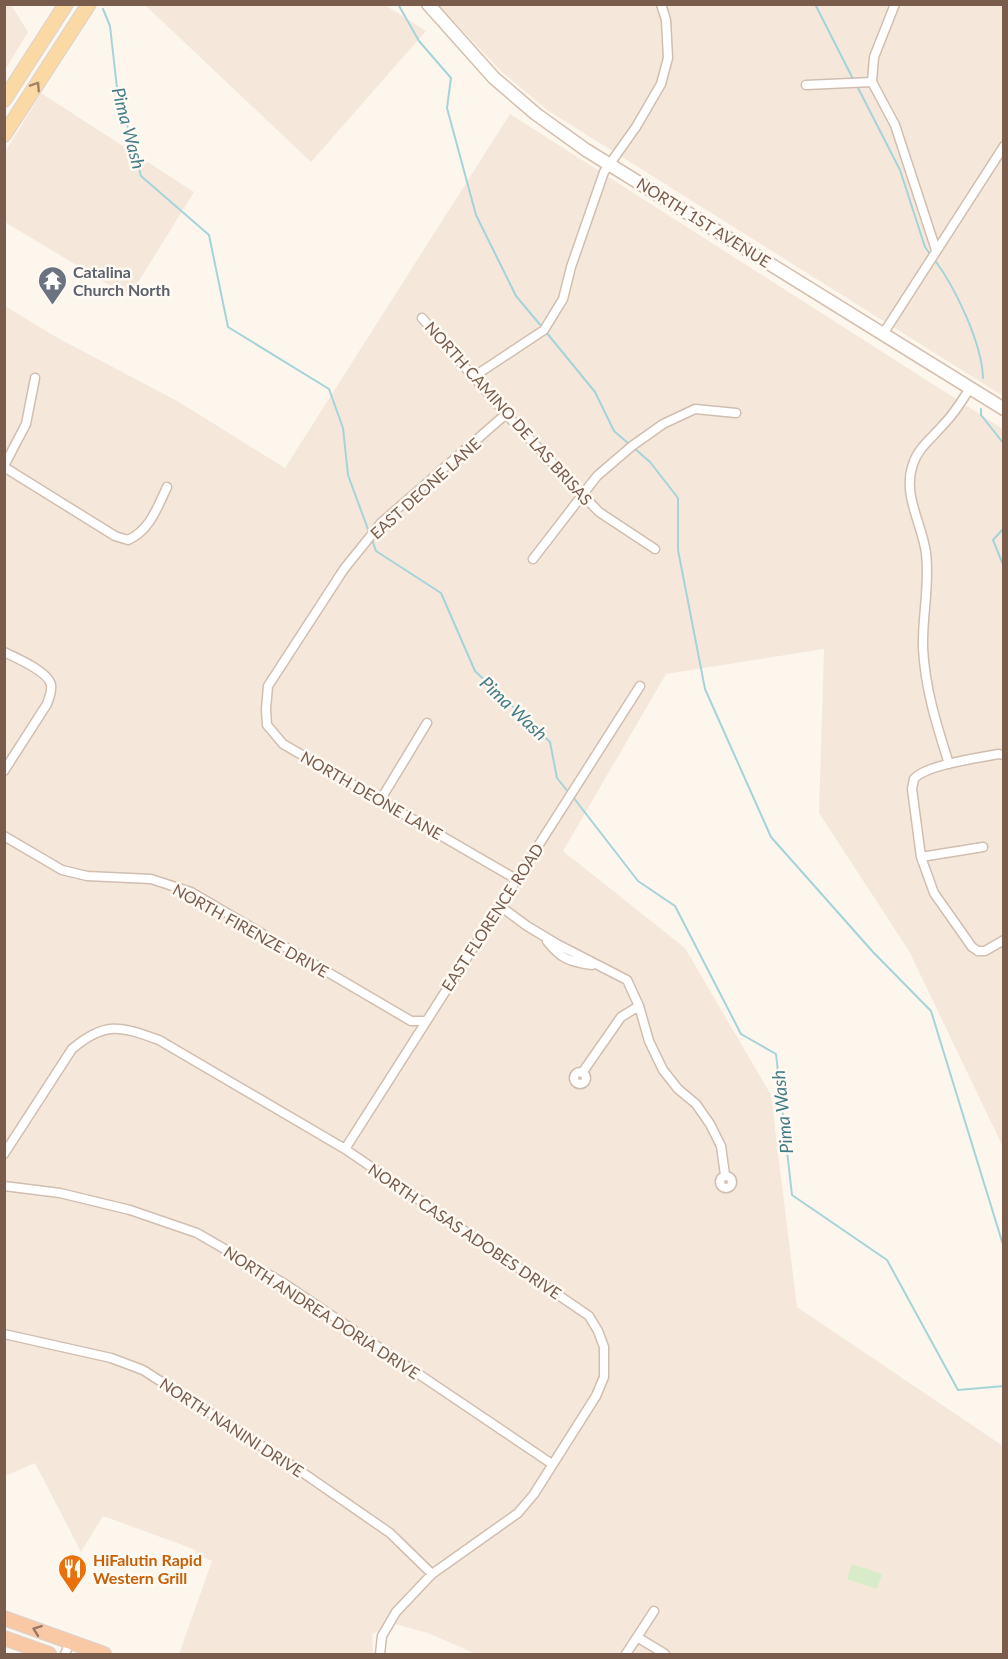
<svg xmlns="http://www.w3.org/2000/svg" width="1008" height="1659" font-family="Lato,sans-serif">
<rect width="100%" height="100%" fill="#fdf6ec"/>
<!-- residential -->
<path fill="#f5e8da" d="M 5,4 L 11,5 L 28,32 L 5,70 Z
M 145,5 L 385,5 L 426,31 L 311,162 Z
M 438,5 L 1003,5 L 1003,396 L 547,110 L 502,72 Z
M 41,93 L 194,192 L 129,297 L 5,222 L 5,152 Z
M 510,114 L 1003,429 L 1003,1147 L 909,951 L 819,813 L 824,649 L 666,674 L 563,851 L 685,948 L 771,1095 L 797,1307 L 1003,1446 L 1003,1654 L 476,1654 L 428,1633 L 395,1624 L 372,1634 L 373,1654 L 179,1654 L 212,1561 L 195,1554 L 196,1550 L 103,1516 L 81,1552 L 35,1463 L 5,1476 L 5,306 L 56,337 L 179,402 L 285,468 Z"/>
<!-- grass -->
<path fill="#d8ecc9" d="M 852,1564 L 882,1574 L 877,1589 L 847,1579 Z"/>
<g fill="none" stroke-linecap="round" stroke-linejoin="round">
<!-- stream -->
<path stroke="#a5d3da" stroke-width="2" d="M 398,4 L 419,41 L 451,78 L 447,108 L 476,215 L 516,296 L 542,327
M 815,4 L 853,79
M 103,9 L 110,26 L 117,88 L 141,176 L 209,235 L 228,327 L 329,389 L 343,428 L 348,475 L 369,532
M 856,84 L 900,170 L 925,247 L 930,254
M 934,259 C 955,287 982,343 983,378
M 546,332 L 595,392 L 614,431 L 629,444
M 981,409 L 981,415 L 1004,444
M 634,448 L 650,462 L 678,498 L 678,550 L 705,689 L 771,837 L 873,952 L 931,1011 L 1004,1248
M 1004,528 L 993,540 L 1004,567
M 372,540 L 376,551 L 441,593 L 475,671 L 550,742 L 557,778 L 569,793
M 573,797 L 638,881 L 675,906 L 741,1034 L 776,1054 L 792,1195 L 887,1260 L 958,1390 L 1004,1386"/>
<defs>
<path id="minor" d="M 895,4 L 874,57 L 872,82 L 895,125 L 936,250
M 806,85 L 872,82
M 422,318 L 506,414 L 599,512 L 655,549
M 883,334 L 1004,146
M 473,377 L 544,330 L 563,299 L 571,267 L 604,172 L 636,127 L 661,84 L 668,58 L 666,20 L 661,4
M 506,414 L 381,523 L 344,569 L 268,686 L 266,709 L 267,725 L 283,744 L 516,879
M 4,466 L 26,424 L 35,378
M 4,467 L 115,536 L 128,540 C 150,530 157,508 167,487
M 533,559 L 597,476 L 632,446 L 663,424 L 695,409 L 736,413
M 4,652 C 17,658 49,672 51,685 C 52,692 49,698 47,704 L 4,771
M 949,764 C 937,726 925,689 923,648 C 922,616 930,585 926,553 C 922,523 902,495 913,464 C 918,448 932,438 943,425 C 954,414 962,401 970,388
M 914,779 L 912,789 L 921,857 L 934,893 L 972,947 L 978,951
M 914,779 C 925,765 979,758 998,754 L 1004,755
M 381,799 L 427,723
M 4,836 L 62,870 L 87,876 L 151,879 L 191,892 L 411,1021 L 424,1021
M 921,857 L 983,847
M 500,906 L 527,926 L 557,944 L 627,980 L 639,1006 L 649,1041 L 663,1070 L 678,1089 L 696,1104 L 710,1124 L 721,1146 L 725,1175
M 547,941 C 561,959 570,962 592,965
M 978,951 L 985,951 L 1004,940
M574 1078a6 6 0 1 1 12 0a6 6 0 1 1-12 0Z
M 582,1073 L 621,1017 L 639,1006
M 345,1149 L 640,686
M 4,1154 L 72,1049 C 105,1021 120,1026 159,1040 L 345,1149 L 589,1316 L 598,1331 L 604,1347 L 604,1377 L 596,1396 L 534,1494 L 518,1513 L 432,1574 L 396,1612 L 382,1636 L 380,1654
M720 1182a6 6 0 1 1 12 0a6 6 0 1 1-12 0Z
M 4,1186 L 60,1193 L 130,1210 L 197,1233 L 285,1284 L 552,1464
M 4,1334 L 111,1358 L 143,1370 L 296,1468 L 390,1533 L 432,1574
M 637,1637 L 665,1654
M 65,1654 L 70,1642
M 626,1654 L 654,1611"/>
<path id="secondary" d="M 428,4 L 494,78 L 536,114 L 586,150 L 1004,409"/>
<path id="primary" d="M 4,100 L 66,4
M 4,135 L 89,4"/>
<path id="trunk" d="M 4,1618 L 104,1654
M 4,1638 L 49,1654"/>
</defs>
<!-- minor casing -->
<use href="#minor" stroke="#d1beb0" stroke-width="11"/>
<!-- secondary casing -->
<use href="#secondary" stroke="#d6c0b0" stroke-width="15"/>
<!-- primary casing -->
<use href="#primary" stroke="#dad1cd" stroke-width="16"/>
<!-- trunk casing -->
<use href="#trunk" stroke="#dad1cd" stroke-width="16"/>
<!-- minor -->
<use href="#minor" stroke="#fff" stroke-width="8"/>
<!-- secondary -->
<use href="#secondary" stroke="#fff" stroke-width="12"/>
<!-- primary -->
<use href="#primary" stroke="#fbd9a5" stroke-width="14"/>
<!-- trunk -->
<use href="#trunk" stroke="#f9c8a4" stroke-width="14"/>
</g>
<!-- one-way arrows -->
<defs><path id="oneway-chevron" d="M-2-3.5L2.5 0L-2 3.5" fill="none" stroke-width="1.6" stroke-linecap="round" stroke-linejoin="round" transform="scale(1.5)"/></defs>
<use stroke="#a18267" href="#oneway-chevron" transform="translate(36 86) rotate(-57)"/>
<use stroke="#9a7763" href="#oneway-chevron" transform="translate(37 1630) rotate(-160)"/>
<!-- icons -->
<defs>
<symbol id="temple-pin" viewBox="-11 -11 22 30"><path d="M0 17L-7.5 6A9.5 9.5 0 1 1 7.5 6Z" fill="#6b7280" stroke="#fffaf3"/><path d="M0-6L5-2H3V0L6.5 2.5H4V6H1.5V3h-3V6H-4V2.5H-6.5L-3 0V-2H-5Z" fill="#fff"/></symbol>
<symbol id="restaurant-pin" viewBox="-11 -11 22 30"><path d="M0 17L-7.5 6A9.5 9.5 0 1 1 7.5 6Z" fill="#e8710a" stroke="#fffaf3"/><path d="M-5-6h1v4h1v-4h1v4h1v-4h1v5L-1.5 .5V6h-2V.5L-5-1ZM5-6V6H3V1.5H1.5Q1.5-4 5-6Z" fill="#fff"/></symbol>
</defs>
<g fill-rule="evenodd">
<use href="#temple-pin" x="36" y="264" width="33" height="45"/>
<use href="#restaurant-pin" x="56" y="1552" width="33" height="45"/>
</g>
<g text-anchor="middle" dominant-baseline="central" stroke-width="5" stroke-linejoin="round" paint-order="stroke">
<!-- street labels -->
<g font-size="16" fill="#7a5c4d" stroke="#fffaf3">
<text transform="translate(704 222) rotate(32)">NORTH 1ST AVENUE</text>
<text transform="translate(509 413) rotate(48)">NORTH CAMINO DE LAS BRISAS</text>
<text transform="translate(425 488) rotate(-42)">EAST DEONE LANE</text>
<text transform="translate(372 795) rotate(30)">NORTH DEONE LANE</text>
<text transform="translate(492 917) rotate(-57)">EAST FLORENCE ROAD</text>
<text transform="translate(251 930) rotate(29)">NORTH FIRENZE DRIVE</text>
<text transform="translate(465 1231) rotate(34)">NORTH CASAS ADOBES DRIVE</text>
<text transform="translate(322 1312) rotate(33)">NORTH ANDREA DORIA DRIVE</text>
<text transform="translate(232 1427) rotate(33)">NORTH NANINI DRIVE</text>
</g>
<!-- worship labels -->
<g font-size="16" font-weight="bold" fill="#5b616d" stroke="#fffaf3" text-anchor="start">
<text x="73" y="271">Catalina<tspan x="73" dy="18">Church North</tspan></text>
</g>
<!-- food labels -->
<g font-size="16" font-weight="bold" fill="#c56008" stroke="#fffaf3" text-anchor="start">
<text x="93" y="1559">HiFalutin Rapid<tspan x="93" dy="18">Western Grill</tspan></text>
</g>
<!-- water labels -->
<g font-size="18" font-style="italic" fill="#437c86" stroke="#fffaf3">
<text transform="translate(129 128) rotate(75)">Pima Wash</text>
<text transform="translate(514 708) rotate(43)">Pima Wash</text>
<text transform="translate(782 1112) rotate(-96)">Pima Wash</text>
</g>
</g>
<!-- border -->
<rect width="1008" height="1659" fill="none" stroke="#7a5c4d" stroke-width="12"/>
</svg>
